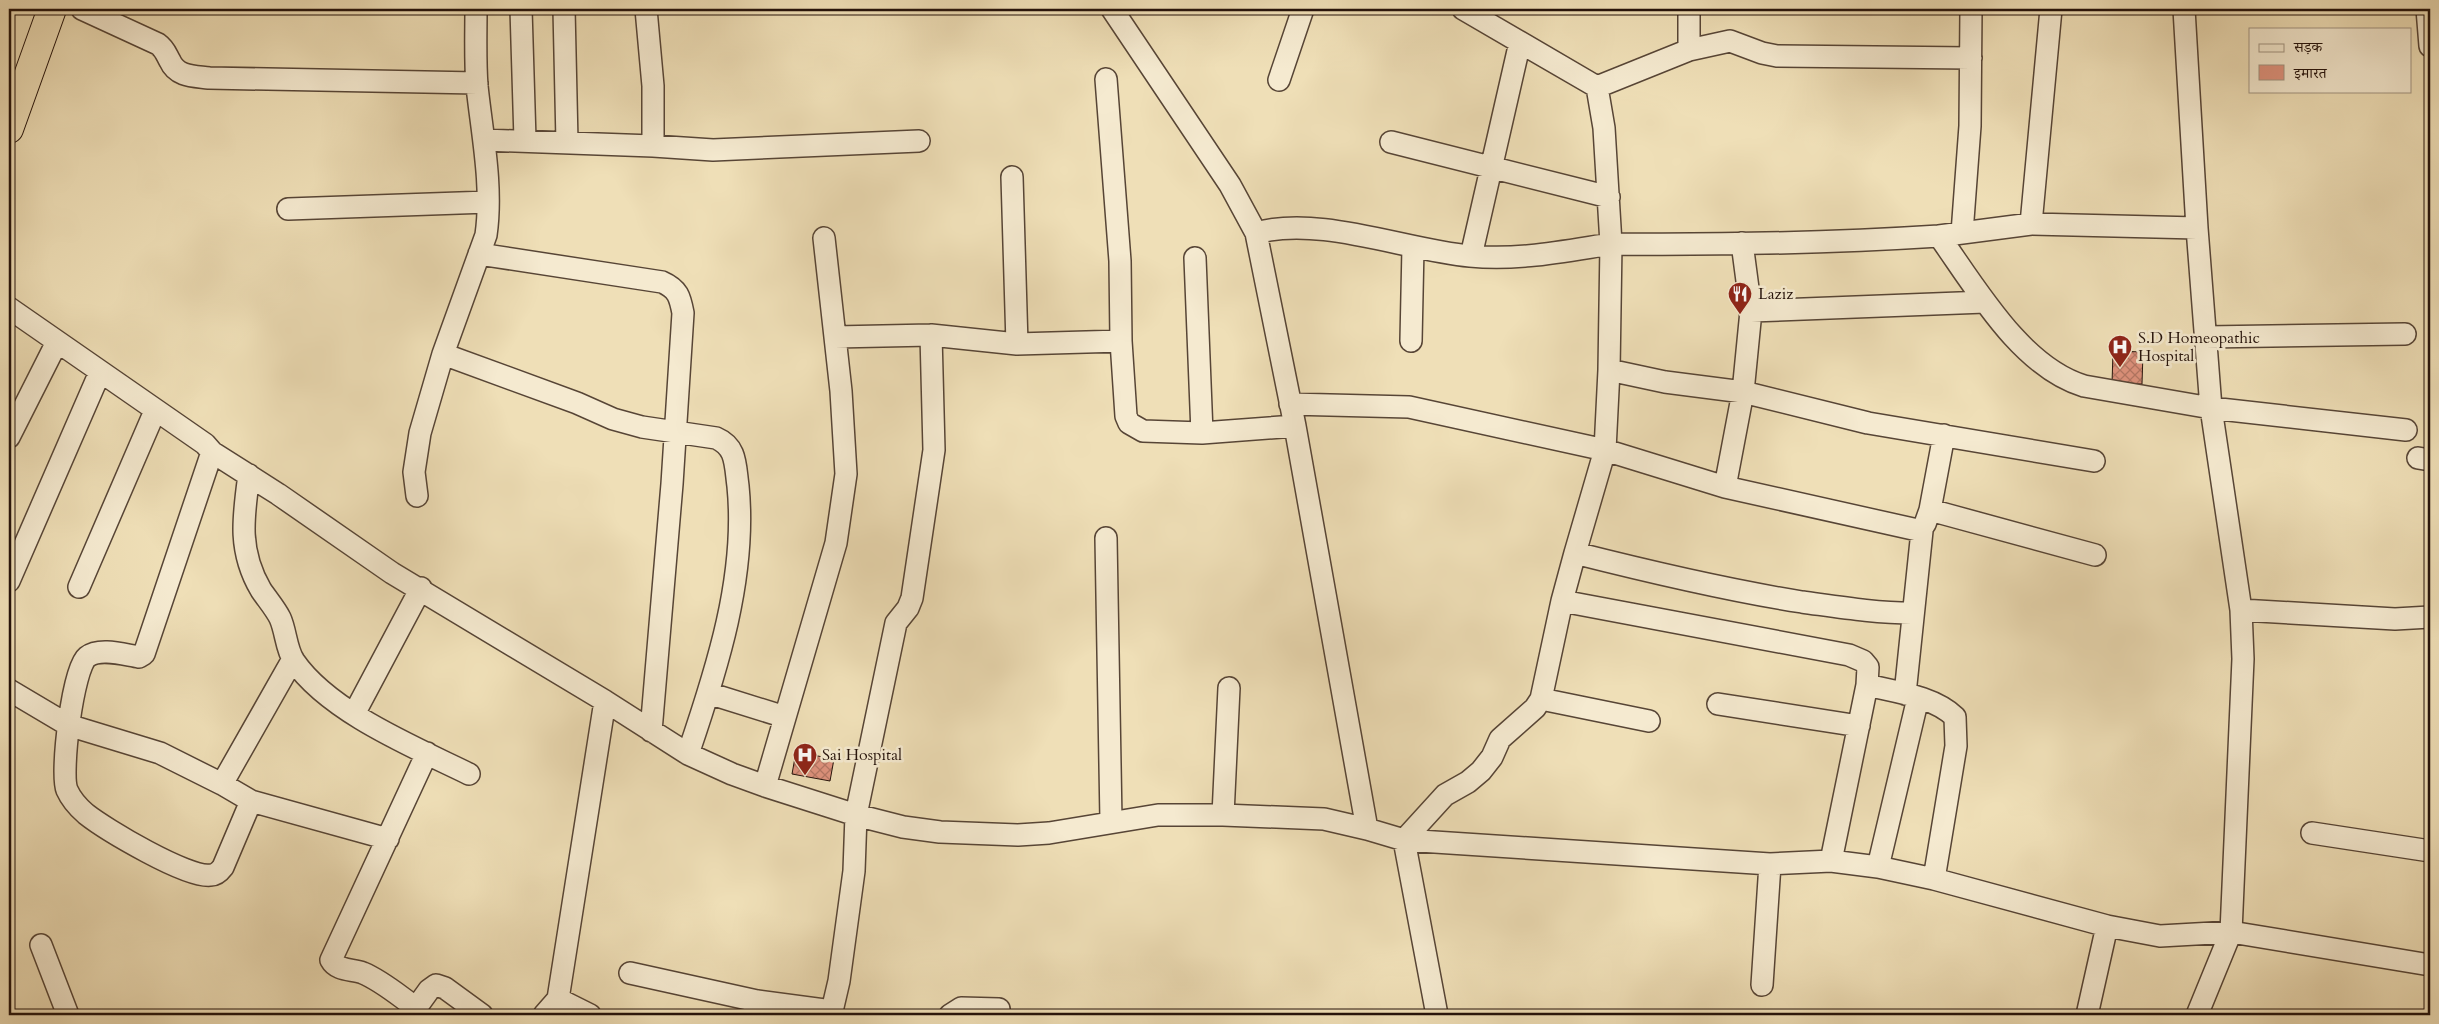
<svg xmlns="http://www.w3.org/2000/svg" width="2439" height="1024" font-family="Cardo,'Noto Serif Devanagari',serif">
<defs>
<pattern id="building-cross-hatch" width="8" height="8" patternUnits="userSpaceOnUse" patternTransform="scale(1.25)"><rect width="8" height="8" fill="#e0937e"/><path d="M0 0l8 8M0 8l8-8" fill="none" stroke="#b57765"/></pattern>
</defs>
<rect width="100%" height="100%" fill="#efdfb7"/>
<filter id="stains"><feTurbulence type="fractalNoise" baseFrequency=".004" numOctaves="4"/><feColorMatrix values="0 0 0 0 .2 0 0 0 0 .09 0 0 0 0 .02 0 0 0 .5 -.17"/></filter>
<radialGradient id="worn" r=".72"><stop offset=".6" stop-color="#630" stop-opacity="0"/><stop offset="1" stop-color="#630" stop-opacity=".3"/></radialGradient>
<!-- building -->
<path fill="url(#building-cross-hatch)" stroke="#24120b" d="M 2113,351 L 2143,352 L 2142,384 L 2112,384 Z
M 796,752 L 834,759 L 830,781 L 792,774 Z"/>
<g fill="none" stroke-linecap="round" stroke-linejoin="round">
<defs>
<path id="street" d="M 82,9 L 158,44 C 165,49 166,54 170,61 C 177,77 194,76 209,78 L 477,83
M 521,9 L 525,140
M 564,9 L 567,142
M 646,9 L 653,86 L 653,146
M 1112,9 L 1230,185 L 1256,233 L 1295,426 L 1367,829
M 2184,9 L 2197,228 L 2211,408 L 2241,610 L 2243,659 L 2231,932 L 2197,1015
M 2427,9 L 2430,46
M 1689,50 L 1689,9
M 1106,79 L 1120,261 L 1121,341 L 1126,416 L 1129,423 L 1143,431 L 1202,433 L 1295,426
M 1279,80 L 1303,9
M 1597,87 L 1689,50 L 1730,41 L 1762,53 L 1777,56 L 1971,58
M 484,140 L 653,146 L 713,150 L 919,141
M 1391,142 L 1609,197
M 1012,177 L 1017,344
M 288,209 L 488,202
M 2031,224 L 2051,9
M 1256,233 C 1319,215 1405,250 1470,256 C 1517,261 1565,251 1611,244 L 1604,128 L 1597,87 L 1463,9
M 1962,233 L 1970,126 L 1971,9
M 1939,236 L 2031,224 L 2197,228
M 479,254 L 662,282 C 678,289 680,297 683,313 L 672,484 L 651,731
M 1471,256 L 1520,42
M 1195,258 L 1202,433
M 9,308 L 205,444 L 212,452 L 278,494 L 392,573 L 605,701 L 688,754 L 732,774 L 765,786 L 856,815 L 903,827 L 940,832 L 1018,835 L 1049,833 L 1158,815 L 1223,815 L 1324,819 L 1367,829 L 1404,840 L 1770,864 L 1831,861 L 1878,867 L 1934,879 L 2107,926 L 2160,936 L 2231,932 L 2430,965
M 1751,311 L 1985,302
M 835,337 L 931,335 L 1017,344 L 1121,341
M 2206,337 L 2405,334
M 1411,341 L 1413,247
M 443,354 L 577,403 L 613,419 L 642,427 L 716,438 C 737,447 735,465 738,486 C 747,576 717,669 688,754
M 1609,370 L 1605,450 L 1725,487 L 1922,531 L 1905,694
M 1290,404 L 1409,407 L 1605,450 L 1575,553 C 1650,572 1726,590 1802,602 C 1839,607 1875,613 1912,613
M 9,437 L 57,342
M 2418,458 L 2430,460
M 2094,461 L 1868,423 L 1743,392 L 1665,382 L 1609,370 L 1611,244 C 1721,245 1830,243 1939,236 C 1976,288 2021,367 2084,386 L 2211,408 L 2406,430
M 249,475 C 243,518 238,551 261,590 C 267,599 275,608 280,618 C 286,631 286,649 294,661 C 329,712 414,747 469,774
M 1725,487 L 1743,392 L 1751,311 L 1742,243
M 417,496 L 414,472 L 420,433 L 443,354 L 486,235 C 493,186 482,134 477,86 C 475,60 476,34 476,9
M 1930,510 L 2095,555
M 1925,524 L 1930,510 L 1944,435
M 1106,538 L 1111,821
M 1575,553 L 1562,601 L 1849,655 L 1863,661 L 1868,667 L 1867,685 L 1831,861
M 9,581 L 100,372
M 79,587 L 155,411
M 2241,610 L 2395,619 L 2430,617
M 1867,685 C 1895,692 1933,696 1955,717 L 1956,746 L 1934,879
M 9,690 L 68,725 L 160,753 L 222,784 L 251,801 L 223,867 C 220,871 216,875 211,875 C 188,879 105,829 86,814 C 79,808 71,799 67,790 C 60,773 73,668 87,657 C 100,647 125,655 139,657 L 144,654 L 212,452
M 708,693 L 785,717
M 1541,699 L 1649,721
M 1718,704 L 1859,726
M 354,714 L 421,588
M 222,784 L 293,659
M 765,786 L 836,543 L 846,474 L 841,391 L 824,238
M 251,801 L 388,839
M 1223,815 L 1229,688
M 2312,833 L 2430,851
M 1878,867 L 1918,698
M 41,945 L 68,1015
M 630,973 L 757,1001 L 832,1011 L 839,981 L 854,871 L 856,815 L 896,623 L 908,608 L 912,598 L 934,450 L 931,335
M 1762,985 L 1770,864
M 558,999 L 590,1015
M 415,1007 C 398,995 382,981 363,973 C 352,969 337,971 331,960 L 427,753
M 411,1015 L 429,990 L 436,985 L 445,988 L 482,1015
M 544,1015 L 558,999 L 605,701
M 950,1015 L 961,1008 L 999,1009
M 1437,1015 L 1404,840 L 1445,795 L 1468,782 L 1481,771 L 1492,757 L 1500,739 L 1535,708 L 1541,699 L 1562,601
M 2087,1015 L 2107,926"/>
<path id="highway" d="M 9,129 L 52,9"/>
</defs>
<!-- street casing -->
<use href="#street" stroke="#574536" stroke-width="24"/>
<!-- highway casing -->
<use href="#highway" stroke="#24120b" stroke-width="30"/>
<!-- street -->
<use href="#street" stroke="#f5ead0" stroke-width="21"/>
<!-- highway -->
<use href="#highway" stroke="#efdfb7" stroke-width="28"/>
</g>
<!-- icons -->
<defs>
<symbol id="restaurant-pin" viewBox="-11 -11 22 30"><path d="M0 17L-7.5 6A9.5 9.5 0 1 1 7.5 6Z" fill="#8f2418" stroke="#f5ead0"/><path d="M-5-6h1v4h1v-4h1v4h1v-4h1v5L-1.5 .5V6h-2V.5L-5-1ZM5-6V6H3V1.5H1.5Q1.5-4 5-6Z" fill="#fff"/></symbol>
<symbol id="hospital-pin" viewBox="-11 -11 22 30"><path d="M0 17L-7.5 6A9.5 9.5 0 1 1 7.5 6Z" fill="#8f2418" stroke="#f5ead0"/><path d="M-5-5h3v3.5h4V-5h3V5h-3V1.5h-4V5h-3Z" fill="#fff"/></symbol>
</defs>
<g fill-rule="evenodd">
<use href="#restaurant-pin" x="1726" y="280" width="28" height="38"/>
<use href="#hospital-pin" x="2106" y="333" width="28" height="38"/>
<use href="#hospital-pin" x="791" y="741" width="28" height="38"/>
</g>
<g text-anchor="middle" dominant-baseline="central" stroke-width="5" stroke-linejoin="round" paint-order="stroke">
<!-- poi labels -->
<g font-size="16" fill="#24120b" stroke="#f5ead0" text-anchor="start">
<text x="1758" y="294">Laziz</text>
<text x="2138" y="338">S.D Homeopathic<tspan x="2138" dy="18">Hospital</tspan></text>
<text x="822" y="755">Sai Hospital</text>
</g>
</g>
<!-- margin -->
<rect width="2439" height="1024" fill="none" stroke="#efdfb7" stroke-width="30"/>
<rect x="10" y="10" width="2419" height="1004" fill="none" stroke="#24120b" stroke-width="2.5"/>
<rect x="15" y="15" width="2409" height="994" fill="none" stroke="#24120b"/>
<!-- legend -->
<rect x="2249" y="28" width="162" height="65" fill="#f5ead0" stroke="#a19481"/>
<rect x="2259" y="44" width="25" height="8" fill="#f5ead0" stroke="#a19481"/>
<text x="2294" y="52" font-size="15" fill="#24120b">सड़क</text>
<rect x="2259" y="65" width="25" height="15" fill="#e0937e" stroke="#a19481"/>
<text x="2294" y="78" font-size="15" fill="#24120b">इमारत</text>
<rect width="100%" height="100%" filter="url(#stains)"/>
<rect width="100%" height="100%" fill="url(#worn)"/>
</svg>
